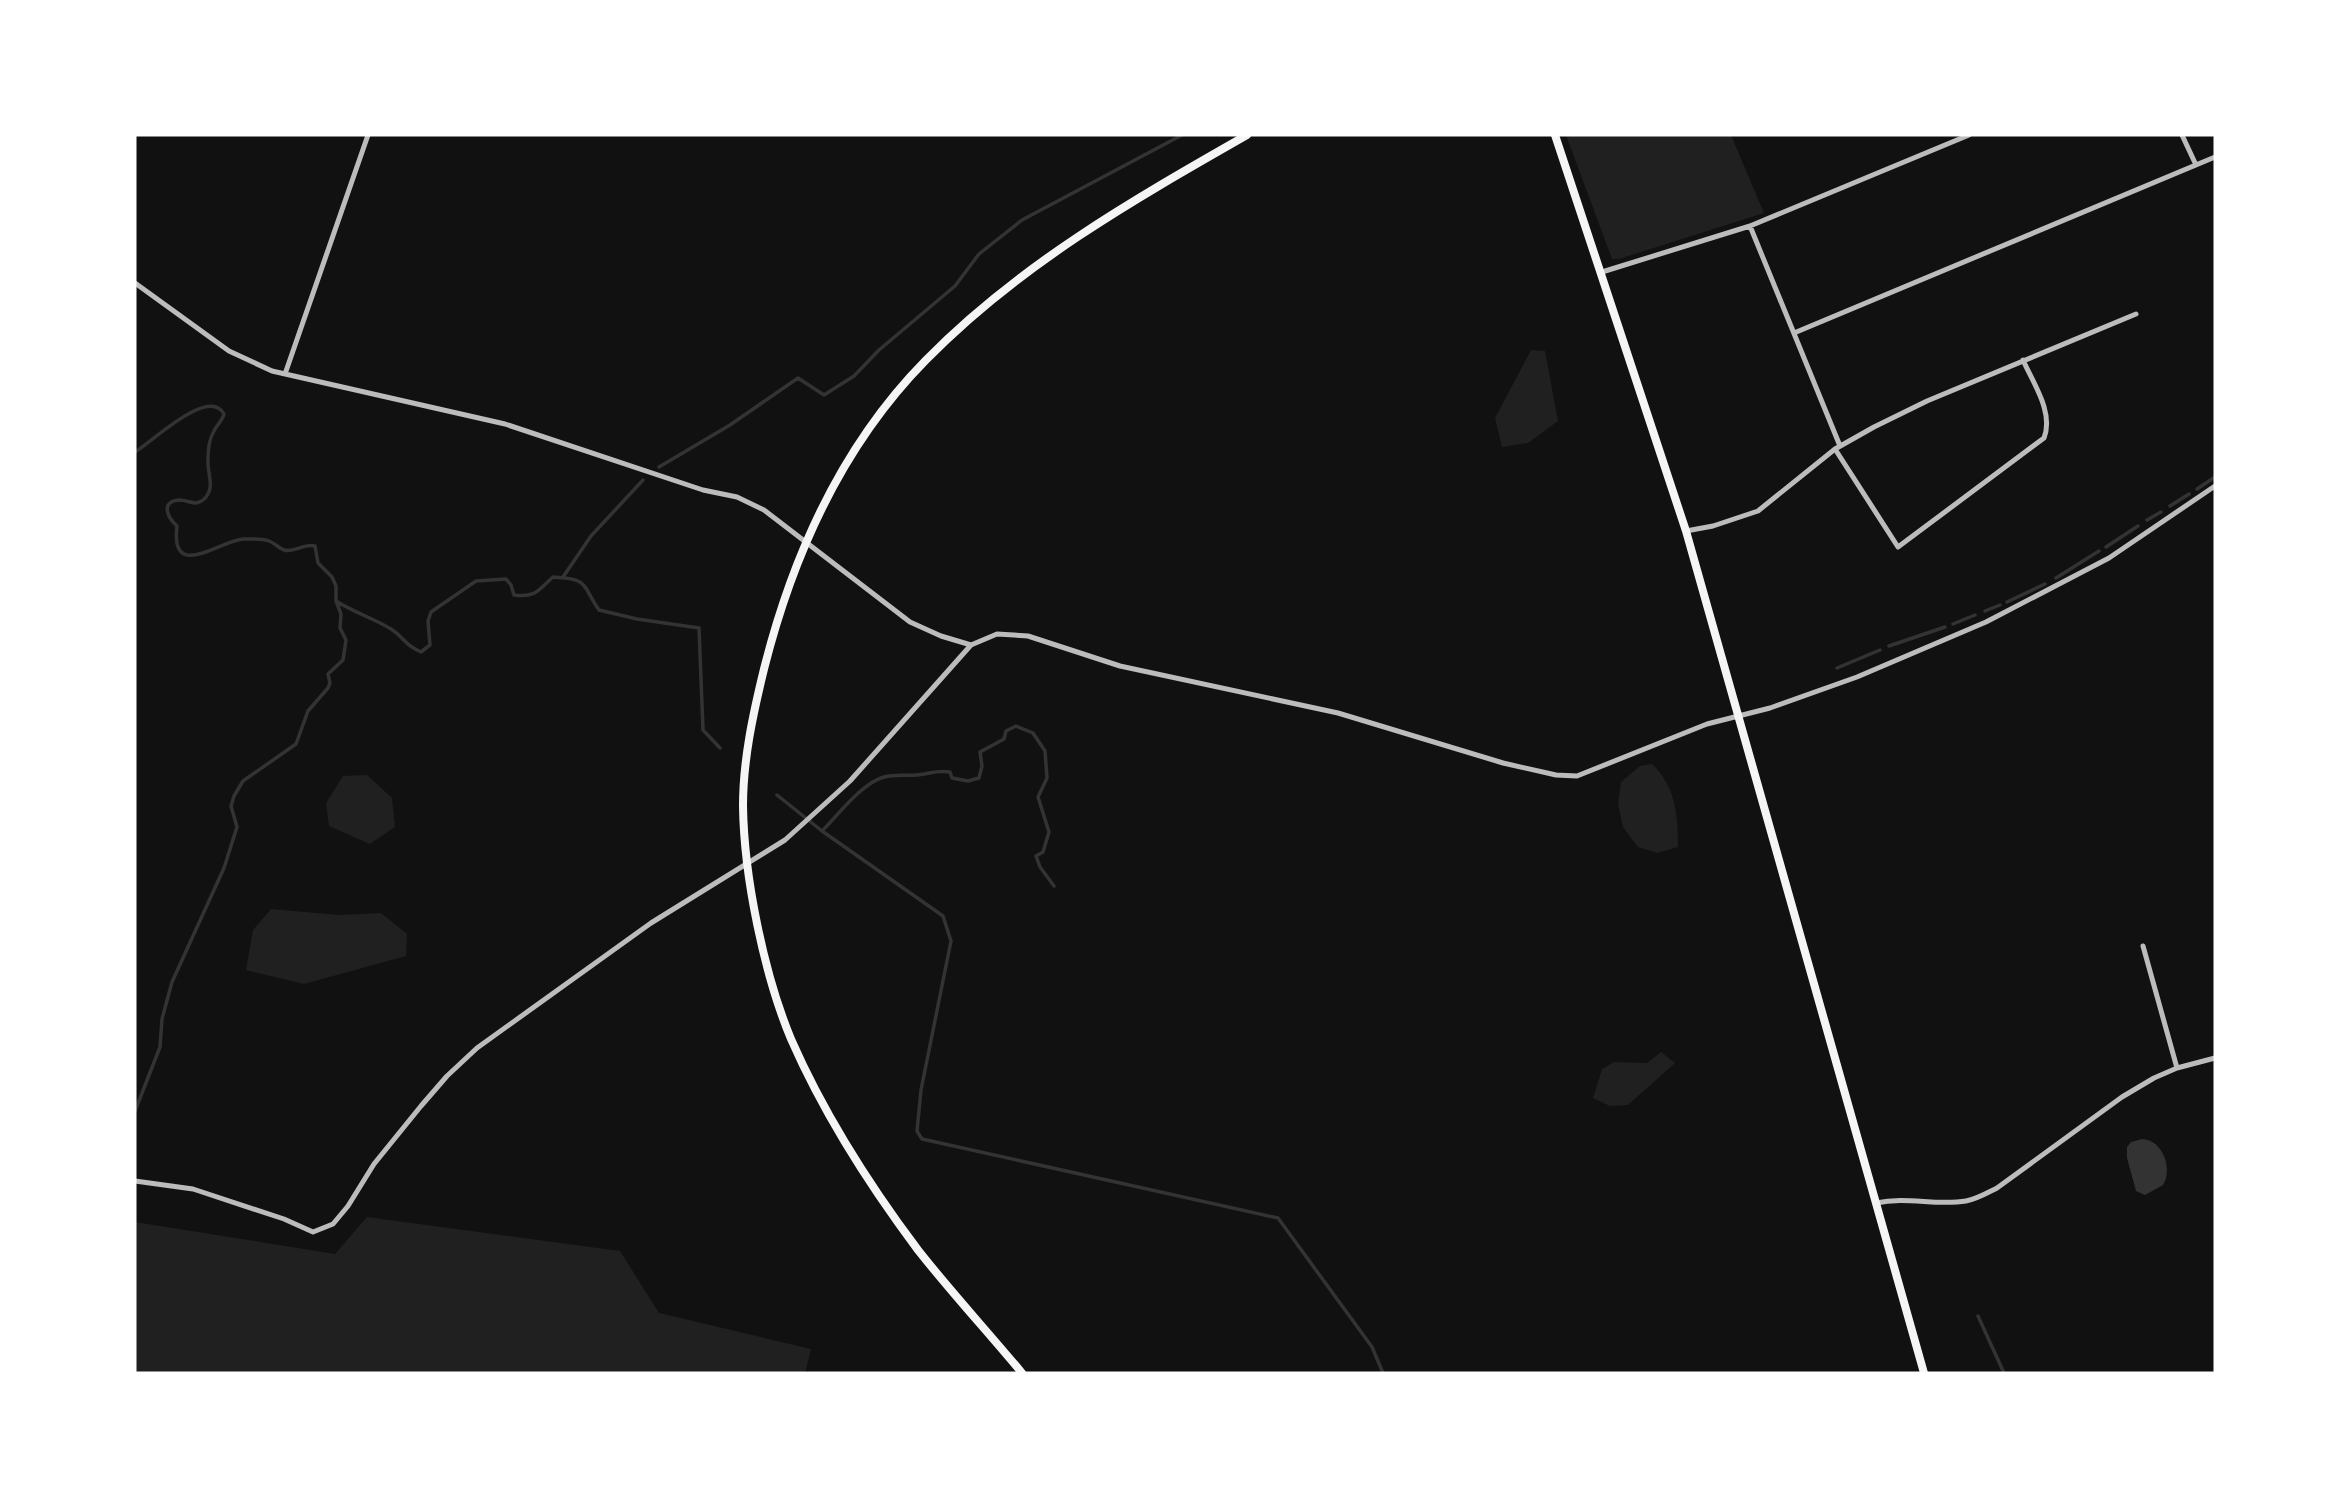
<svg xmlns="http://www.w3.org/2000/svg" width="2350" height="1508" font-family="'PT Sans',sans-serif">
<rect width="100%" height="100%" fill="#111"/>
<!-- green -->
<path fill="#202020" d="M 1566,135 L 1731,135 L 1764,213 L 1619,259 L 1612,259 Z
M 1531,350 L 1545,351 L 1558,421 L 1528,443 L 1502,447 L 1495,418 Z
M 1652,764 C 1676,787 1678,815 1678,847 L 1657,853 L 1638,847 L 1623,827 L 1618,804 L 1621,782 L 1640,766 Z
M 367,775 L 392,798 L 395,827 L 370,844 L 329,826 L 326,803 L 343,776 Z
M 271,909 L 339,915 L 381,913 L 407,934 L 406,956 L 304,984 L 246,970 L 253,930 Z
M 1661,1052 L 1675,1063 L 1628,1105 L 1610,1106 L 1593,1098 L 1602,1069 L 1614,1062 L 1647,1063 Z
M 367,1217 L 620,1251 L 659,1313 L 811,1349 L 805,1373 L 135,1373 L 135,1222 L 335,1254 Z"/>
<!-- water -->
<path fill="#333" d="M 2142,1139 C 2163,1140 2173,1169 2163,1185 L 2145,1195 L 2136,1191 L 2127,1158 L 2127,1147 L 2131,1142 Z"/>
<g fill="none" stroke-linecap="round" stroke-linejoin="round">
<!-- stream -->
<path stroke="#333" stroke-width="3.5" d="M 135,452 C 152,442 209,386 224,414 C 222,422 216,425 213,433 C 209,440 208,452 208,460 C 207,473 215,486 206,497 C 203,501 201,502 196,503 C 191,503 185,500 180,500 C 160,501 167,517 177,526 C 170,582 219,541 243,539 C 250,539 263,538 269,541 C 274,543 279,548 284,550 C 295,553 303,543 315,546 L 318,563 L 332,577 L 336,586 L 336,601 C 353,612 373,618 391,629 C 404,637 404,645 421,652 L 430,645 L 428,621 L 431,612 L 476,581 L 506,579 L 511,585 L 514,595 C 536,598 538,590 553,577 C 590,579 581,584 599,610 L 637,619 L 699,628 L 703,730 L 720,748
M 659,467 L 730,425 L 798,378 L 824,395 L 854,376 L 879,350 L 955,286 L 979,254 L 1022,220 L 1182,135
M 2197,489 L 2215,477
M 2170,506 L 2189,494
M 2147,520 L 2161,512
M 2106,547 L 2138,526
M 563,577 L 591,536 L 643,480
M 2056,578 L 2099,551
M 2007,602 L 2045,584
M 1985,611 L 2000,605
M 1953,624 L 1975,615
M 1889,646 L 1945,627
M 1837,668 L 1880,650
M 777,795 L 822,831 L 943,916 L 951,941 L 921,1090 L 917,1131 L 922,1139 L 1278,1218 L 1372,1347 L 1383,1373
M 822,831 C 838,815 862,783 884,777 C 895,774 906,776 917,775 C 931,774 934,770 950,772 L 952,778 L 968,781 L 979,778 L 982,766 L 980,752 L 1004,739 L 1006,731 L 1016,726 L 1033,733 L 1045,751 L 1047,778 L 1038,797 L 1049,832 L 1043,852 L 1036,856 L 1040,867 L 1054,886
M 135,1111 L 160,1047 L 162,1019 L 172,982 L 224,868 L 237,827 L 231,806 L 234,796 L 243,781 L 296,744 L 308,711 L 328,688 L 330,683 L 328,674 L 343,660 L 346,640 L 340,628 L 341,614 L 336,601
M 1978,1316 L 2004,1373"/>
<!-- minor -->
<path stroke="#bcbcbc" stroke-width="5" d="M 2182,135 L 2196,165
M 1750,226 L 1840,446
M 1602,272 L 1750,226 L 1969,135
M 135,283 L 229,351 L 272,371 L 505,424 L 703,490 L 737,497 L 764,510 L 910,622 L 941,636 L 971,645
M 1794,333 L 2215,157
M 285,374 L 368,135
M 1835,449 L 1898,547 L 2044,438 C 2054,412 2033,383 2023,360
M 1686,531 L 1713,526 L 1758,511 L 1835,449 L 1874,427 L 1927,401 L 2136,314
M 2143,946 L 2177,1068
M 135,1181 L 193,1189 L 284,1219 L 313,1232 L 333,1224 L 348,1206 L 374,1164 L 421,1106 L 447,1076 L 477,1048 L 651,923 L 785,840 L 850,781 L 971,645 L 997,634 L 1028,636 L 1120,666 L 1338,713 L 1503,763 L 1556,775 L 1577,776 L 1707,724 L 1770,708 L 1857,677 L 1986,622 L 2109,558 L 2215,486
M 1876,1203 C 1907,1196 1935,1206 1966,1201 C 1977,1199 1987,1193 1997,1188 L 2122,1097 L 2154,1078 L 2177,1068 L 2215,1058"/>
<!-- secondary -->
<path stroke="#f5f5f5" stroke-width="8" d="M 1555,135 L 1686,531 L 1924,1373
M 1022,1373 C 988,1332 951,1292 918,1250 C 870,1186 823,1112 791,1039 C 764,974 744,877 743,806 C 743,760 753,714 764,669 C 793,554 842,445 926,360 C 1019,265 1133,200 1247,135"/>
</g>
<!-- border -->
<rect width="2350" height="1508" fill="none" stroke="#ffffff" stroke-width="273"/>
</svg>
